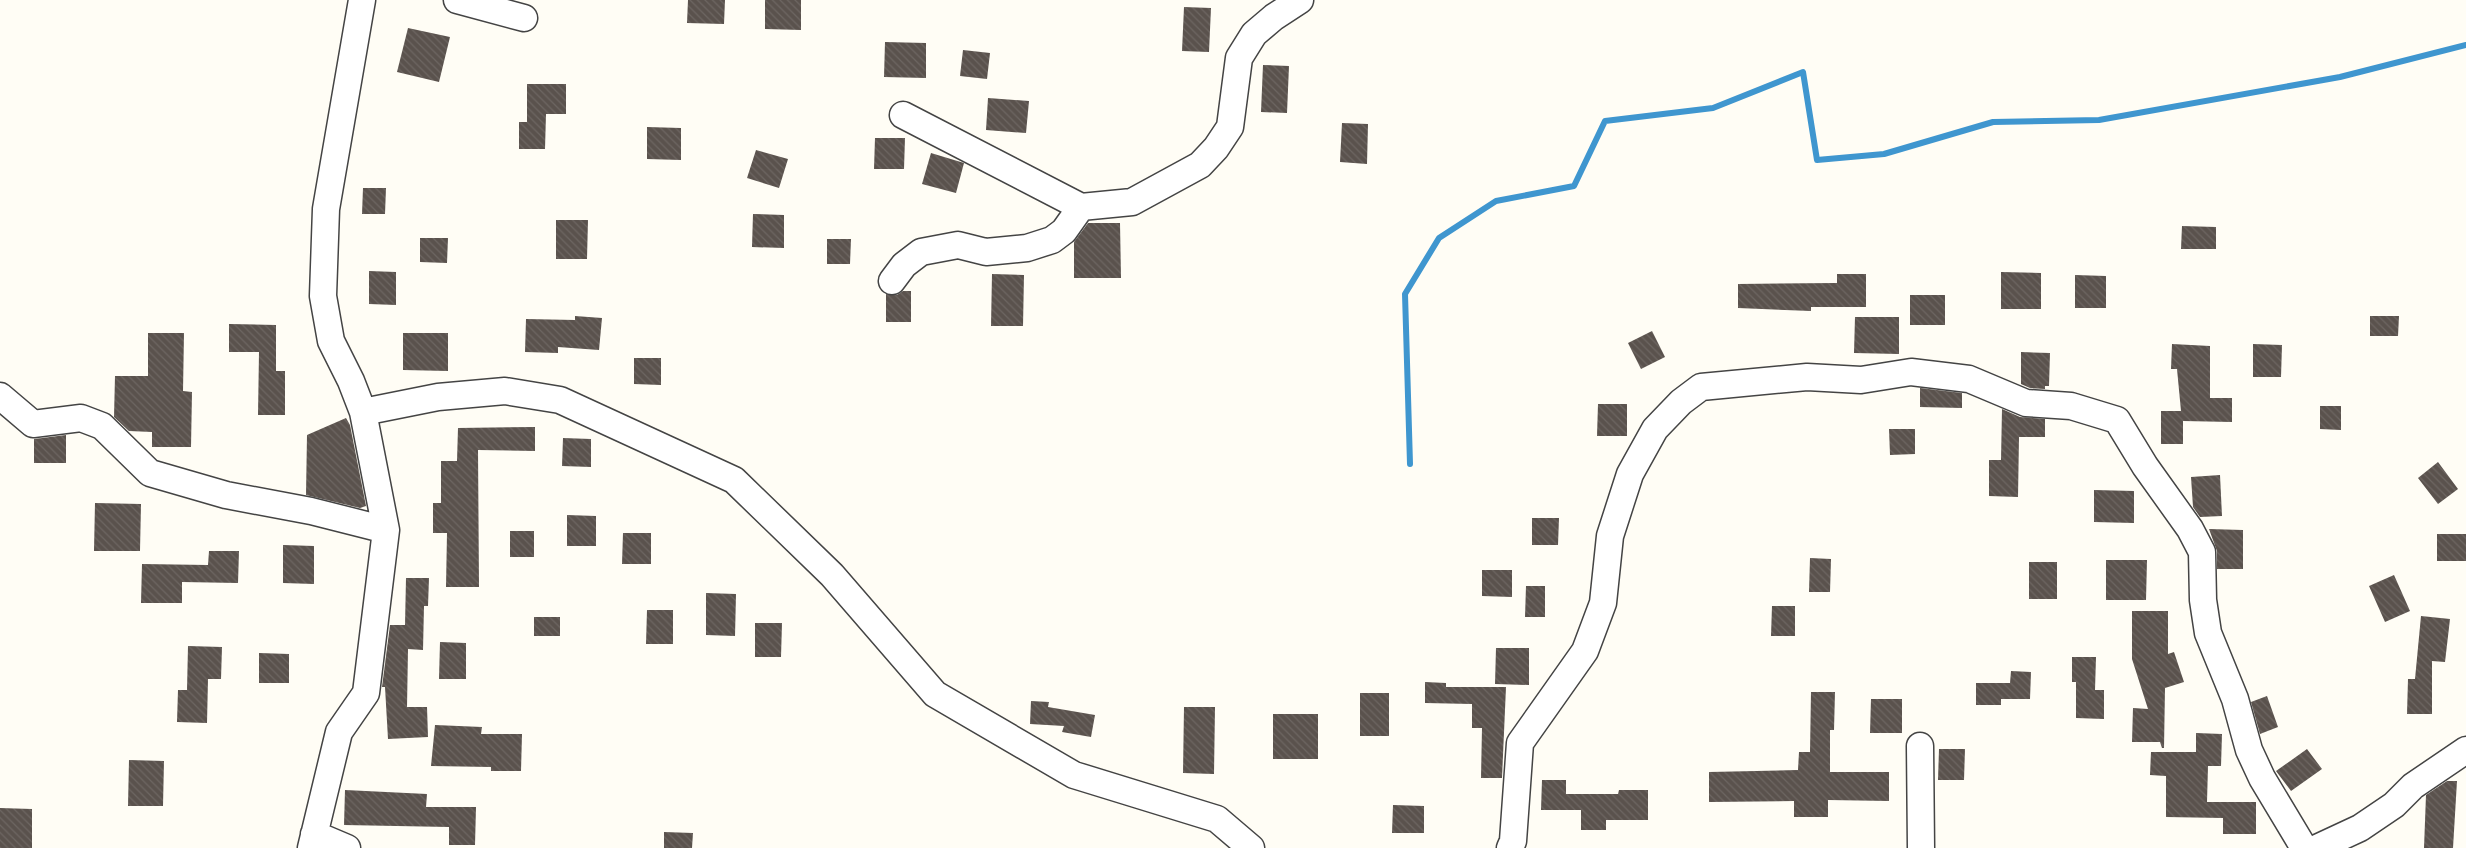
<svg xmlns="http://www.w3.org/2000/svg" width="2466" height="848" font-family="'Noto Serif',serif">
<defs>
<pattern id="building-back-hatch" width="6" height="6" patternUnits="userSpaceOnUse" patternTransform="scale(1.25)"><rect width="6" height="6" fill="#5a524d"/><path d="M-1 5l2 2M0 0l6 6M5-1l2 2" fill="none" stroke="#6d6662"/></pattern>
</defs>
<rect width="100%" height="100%" fill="#fffdf5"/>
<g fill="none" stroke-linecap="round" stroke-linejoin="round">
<!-- stream -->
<path stroke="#3f96cf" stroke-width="6" d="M 1410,464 L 1405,294 L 1439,238 L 1496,201 L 1574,186 L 1605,121 L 1713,108 L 1803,72 L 1817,160 L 1884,154 L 1993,122 L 2099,120 L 2340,77 L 2466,45"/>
</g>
<!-- building -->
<path fill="url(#building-back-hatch)" d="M 688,0 L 725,0 L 724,24 L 687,23 Z
M 765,0 L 801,0 L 801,30 L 765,29 Z
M 1184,7 L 1211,8 L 1209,52 L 1182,51 Z
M 408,28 L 450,37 L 439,82 L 397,72 Z
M 885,42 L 926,43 L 926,78 L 884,77 Z
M 963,50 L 990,53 L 987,79 L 960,76 Z
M 1263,65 L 1289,66 L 1287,113 L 1261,112 Z
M 527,84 L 566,84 L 566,114 L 546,114 L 545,149 L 519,149 L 519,122 L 527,122 Z
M 988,98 L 1029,101 L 1026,133 L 986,130 Z
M 1342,123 L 1368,124 L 1367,164 L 1340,162 Z
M 647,127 L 681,128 L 681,160 L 647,159 Z
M 875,138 L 905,138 L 904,169 L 874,169 Z
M 756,150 L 788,159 L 779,188 L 747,178 Z
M 931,153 L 964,163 L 956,193 L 922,184 Z
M 363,188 L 386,188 L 385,214 L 362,214 Z
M 753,214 L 784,215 L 784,248 L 752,247 Z
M 556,220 L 588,220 L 587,259 L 556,259 Z
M 1088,223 L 1120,223 L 1121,278 L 1074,278 L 1074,242 Z
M 2182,226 L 2216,227 L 2216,249 L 2181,249 Z
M 420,238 L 448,238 L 447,263 L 420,262 Z
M 827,239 L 851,239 L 850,264 L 827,264 Z
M 369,271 L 396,272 L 396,305 L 369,304 Z
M 2001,272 L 2041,273 L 2041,309 L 2001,309 Z
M 992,274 L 1024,275 L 1023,326 L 991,326 Z
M 1837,274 L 1866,274 L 1866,307 L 1811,307 L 1811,311 L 1738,308 L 1738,284 L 1837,283 Z
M 2075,275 L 2106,276 L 2106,308 L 2075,308 Z
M 903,291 L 911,291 L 911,322 L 886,322 L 886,294 L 897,295 Z
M 1910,295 L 1945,295 L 1945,325 L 1910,325 Z
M 575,316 L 602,318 L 599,350 L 558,347 L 558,353 L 525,352 L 526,319 L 575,320 Z
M 2370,316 L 2399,316 L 2398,336 L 2370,336 Z
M 1855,317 L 1899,317 L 1899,354 L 1854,353 Z
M 229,324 L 276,325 L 276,371 L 285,371 L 285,415 L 258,415 L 259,352 L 229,352 Z
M 1652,331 L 1665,357 L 1641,369 L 1628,343 Z
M 148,333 L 184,333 L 183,391 L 192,392 L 191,447 L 152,447 L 152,432 L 129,431 L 114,417 L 115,376 L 148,376 Z
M 403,333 L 448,333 L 448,371 L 403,370 Z
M 2172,344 L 2210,346 L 2210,398 L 2232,398 L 2232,422 L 2183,421 L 2183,444 L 2161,444 L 2161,411 L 2181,411 L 2177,369 L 2171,369 Z
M 2253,344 L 2282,345 L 2281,377 L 2253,377 Z
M 2021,352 L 2050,353 L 2049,386 L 2045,386 L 2045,389 L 2030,388 L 2021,384 Z
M 634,358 L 661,358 L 661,385 L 634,384 Z
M 1920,388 L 1962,393 L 1962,408 L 1920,407 Z
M 1598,404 L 1627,404 L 1627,436 L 1597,436 Z
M 2320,406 L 2341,406 L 2341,430 L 2320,429 Z
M 2002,409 L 2020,417 L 2045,419 L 2045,437 L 2019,437 L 2018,497 L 1989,496 L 1989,460 L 2001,460 Z
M 346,418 L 350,425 L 366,506 L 360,508 L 306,495 L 307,435 Z
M 535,427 L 535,451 L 478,450 L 479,587 L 446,587 L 447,533 L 433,533 L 433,503 L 441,503 L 441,461 L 457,461 L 458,428 Z
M 1889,429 L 1915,429 L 1915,454 L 1890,455 Z
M 66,435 L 66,463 L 34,463 L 34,439 Z
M 563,438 L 591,439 L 591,467 L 562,466 Z
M 2438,462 L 2458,489 L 2438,504 L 2418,478 Z
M 2220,475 L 2222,516 L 2200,517 L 2193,507 L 2191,477 Z
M 2094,490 L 2134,491 L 2134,523 L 2094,522 Z
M 95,503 L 141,504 L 140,551 L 94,551 Z
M 567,515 L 596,516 L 596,546 L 567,546 Z
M 1532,518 L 1559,518 L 1558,545 L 1532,545 Z
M 2209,529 L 2243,530 L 2243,569 L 2217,569 L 2217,551 Z
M 510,531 L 534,531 L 534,557 L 510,557 Z
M 623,533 L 651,533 L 651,564 L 622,564 Z
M 2437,534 L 2466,534 L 2466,561 L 2437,561 Z
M 283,545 L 314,546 L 314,584 L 283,583 Z
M 209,551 L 239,551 L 238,583 L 182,582 L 182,603 L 141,603 L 142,564 L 208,565 Z
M 1810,558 L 1831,559 L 1830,592 L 1809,592 Z
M 2106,560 L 2147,560 L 2146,600 L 2106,600 Z
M 2029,562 L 2057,562 L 2057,599 L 2029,599 Z
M 1482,570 L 1512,570 L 1512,597 L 1482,596 Z
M 2394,575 L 2410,611 L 2385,622 L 2369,586 Z
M 406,578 L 429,578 L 428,606 L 424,606 L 423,650 L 408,649 L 407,707 L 427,707 L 428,737 L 388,739 L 385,687 L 382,687 L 390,625 L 405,625 Z
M 1526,586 L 1545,586 L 1545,617 L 1525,617 Z
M 706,593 L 736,594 L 735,636 L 706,635 Z
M 1772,606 L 1795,606 L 1795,636 L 1771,636 Z
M 647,610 L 673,610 L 673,644 L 646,644 Z
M 2132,611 L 2168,611 L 2168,654 L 2174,652 L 2184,682 L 2165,688 L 2164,748 L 2162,748 L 2160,742 L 2132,742 L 2133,708 L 2148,709 L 2132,659 Z
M 2421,616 L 2450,619 L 2445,662 L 2432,661 L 2432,714 L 2407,714 L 2408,679 L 2415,679 Z
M 534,617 L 560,617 L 560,636 L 534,636 Z
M 755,623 L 782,623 L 781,657 L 755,657 Z
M 440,642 L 466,643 L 466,679 L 439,679 Z
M 188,646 L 222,647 L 221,679 L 208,679 L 207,723 L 177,722 L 178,690 L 187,690 Z
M 1496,648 L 1529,648 L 1529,685 L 1495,684 Z
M 259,653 L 289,654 L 289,683 L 259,683 Z
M 2072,657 L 2096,657 L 2095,690 L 2104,690 L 2104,719 L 2076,718 L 2076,682 L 2072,682 Z
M 2011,671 L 2031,672 L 2030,699 L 2001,699 L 2001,705 L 1976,705 L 1976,683 L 2010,683 Z
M 1425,682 L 1446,683 L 1446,687 L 1506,687 L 1502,778 L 1481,778 L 1482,728 L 1472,728 L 1472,704 L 1425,703 Z
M 1811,692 L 1835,692 L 1834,730 L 1830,730 L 1830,772 L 1889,772 L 1889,801 L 1828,800 L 1828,817 L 1794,817 L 1794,801 L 1709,802 L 1709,772 L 1798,770 L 1799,752 L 1810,752 Z
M 1360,693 L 1389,693 L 1389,736 L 1360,736 Z
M 2267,696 L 2278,727 L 2260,734 L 2251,702 Z
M 1871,699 L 1902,699 L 1902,733 L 1870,733 Z
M 1031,701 L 1049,702 L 1048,707 L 1095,715 L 1091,737 L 1062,732 L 1064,726 L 1030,724 Z
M 1184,707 L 1215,707 L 1214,774 L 1183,773 Z
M 1273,714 L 1318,714 L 1318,759 L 1273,759 Z
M 435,725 L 482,727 L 481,734 L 522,734 L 521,771 L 491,771 L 491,767 L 431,766 Z
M 2196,733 L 2222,734 L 2221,766 L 2208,766 L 2207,802 L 2256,802 L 2256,834 L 2223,834 L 2223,818 L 2166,817 L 2166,776 L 2150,775 L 2151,752 L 2196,752 Z
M 1939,749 L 1965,749 L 1964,780 L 1938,780 Z
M 2307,749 L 2322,769 L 2291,791 L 2276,771 Z
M 129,760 L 164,761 L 163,806 L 128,806 Z
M 1542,780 L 1566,780 L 1566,794 L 1618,794 L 1619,790 L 1648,790 L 1648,820 L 1606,820 L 1606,830 L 1581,830 L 1581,810 L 1541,810 Z
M 2447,781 L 2457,781 L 2453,848 L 2424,848 L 2426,795 Z
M 345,790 L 427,794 L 426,807 L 476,807 L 475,845 L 449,845 L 449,827 L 344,825 Z
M 1393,805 L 1424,806 L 1424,833 L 1392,833 Z
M 0,808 L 32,809 L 32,848 L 0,848 Z
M 664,832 L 693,833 L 692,848 L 664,848 Z"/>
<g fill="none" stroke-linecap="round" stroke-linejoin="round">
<defs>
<path id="minor" d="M 457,0 L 524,18
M 903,115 L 1081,207 L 1132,202 L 1200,165 L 1216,148 L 1230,127 L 1239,58 L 1254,34 L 1274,17 L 1300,0
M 892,281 L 904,265 L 921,252 L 958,245 L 986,252 L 1027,248 L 1052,240 L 1064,231 L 1081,207
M 0,396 L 33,424 L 81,418 L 102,426 L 150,473 L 226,495 L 311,511 L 386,530
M 363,412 L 438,397 L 505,391 L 560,400 L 734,480 L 832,575 L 935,694 L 1074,775 L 1217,819 L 1251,848
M 1920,746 L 1921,848
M 314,834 L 347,848
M 311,848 L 339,732 L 366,693 L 386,530 L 363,412 L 351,381 L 331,341 L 323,296 L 326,209 L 362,0
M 1510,848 L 1513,841 L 1520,743 L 1585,651 L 1603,603 L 1610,536 L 1630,474 L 1655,429 L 1681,402 L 1701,387 L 1807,377 L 1861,380 L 1911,372 L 1969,379 L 2026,403 L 2071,406 L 2117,420 L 2145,466 L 2190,529 L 2202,552 L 2203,600 L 2208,633 L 2235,699 L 2249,750 L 2262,778 L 2304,848
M 2317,848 L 2360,828 L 2394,805 L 2413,786 L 2466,750"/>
</defs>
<!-- minor casing -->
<use href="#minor" stroke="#444" stroke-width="29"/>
<!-- minor -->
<use href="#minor" stroke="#fff" stroke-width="26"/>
</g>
</svg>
